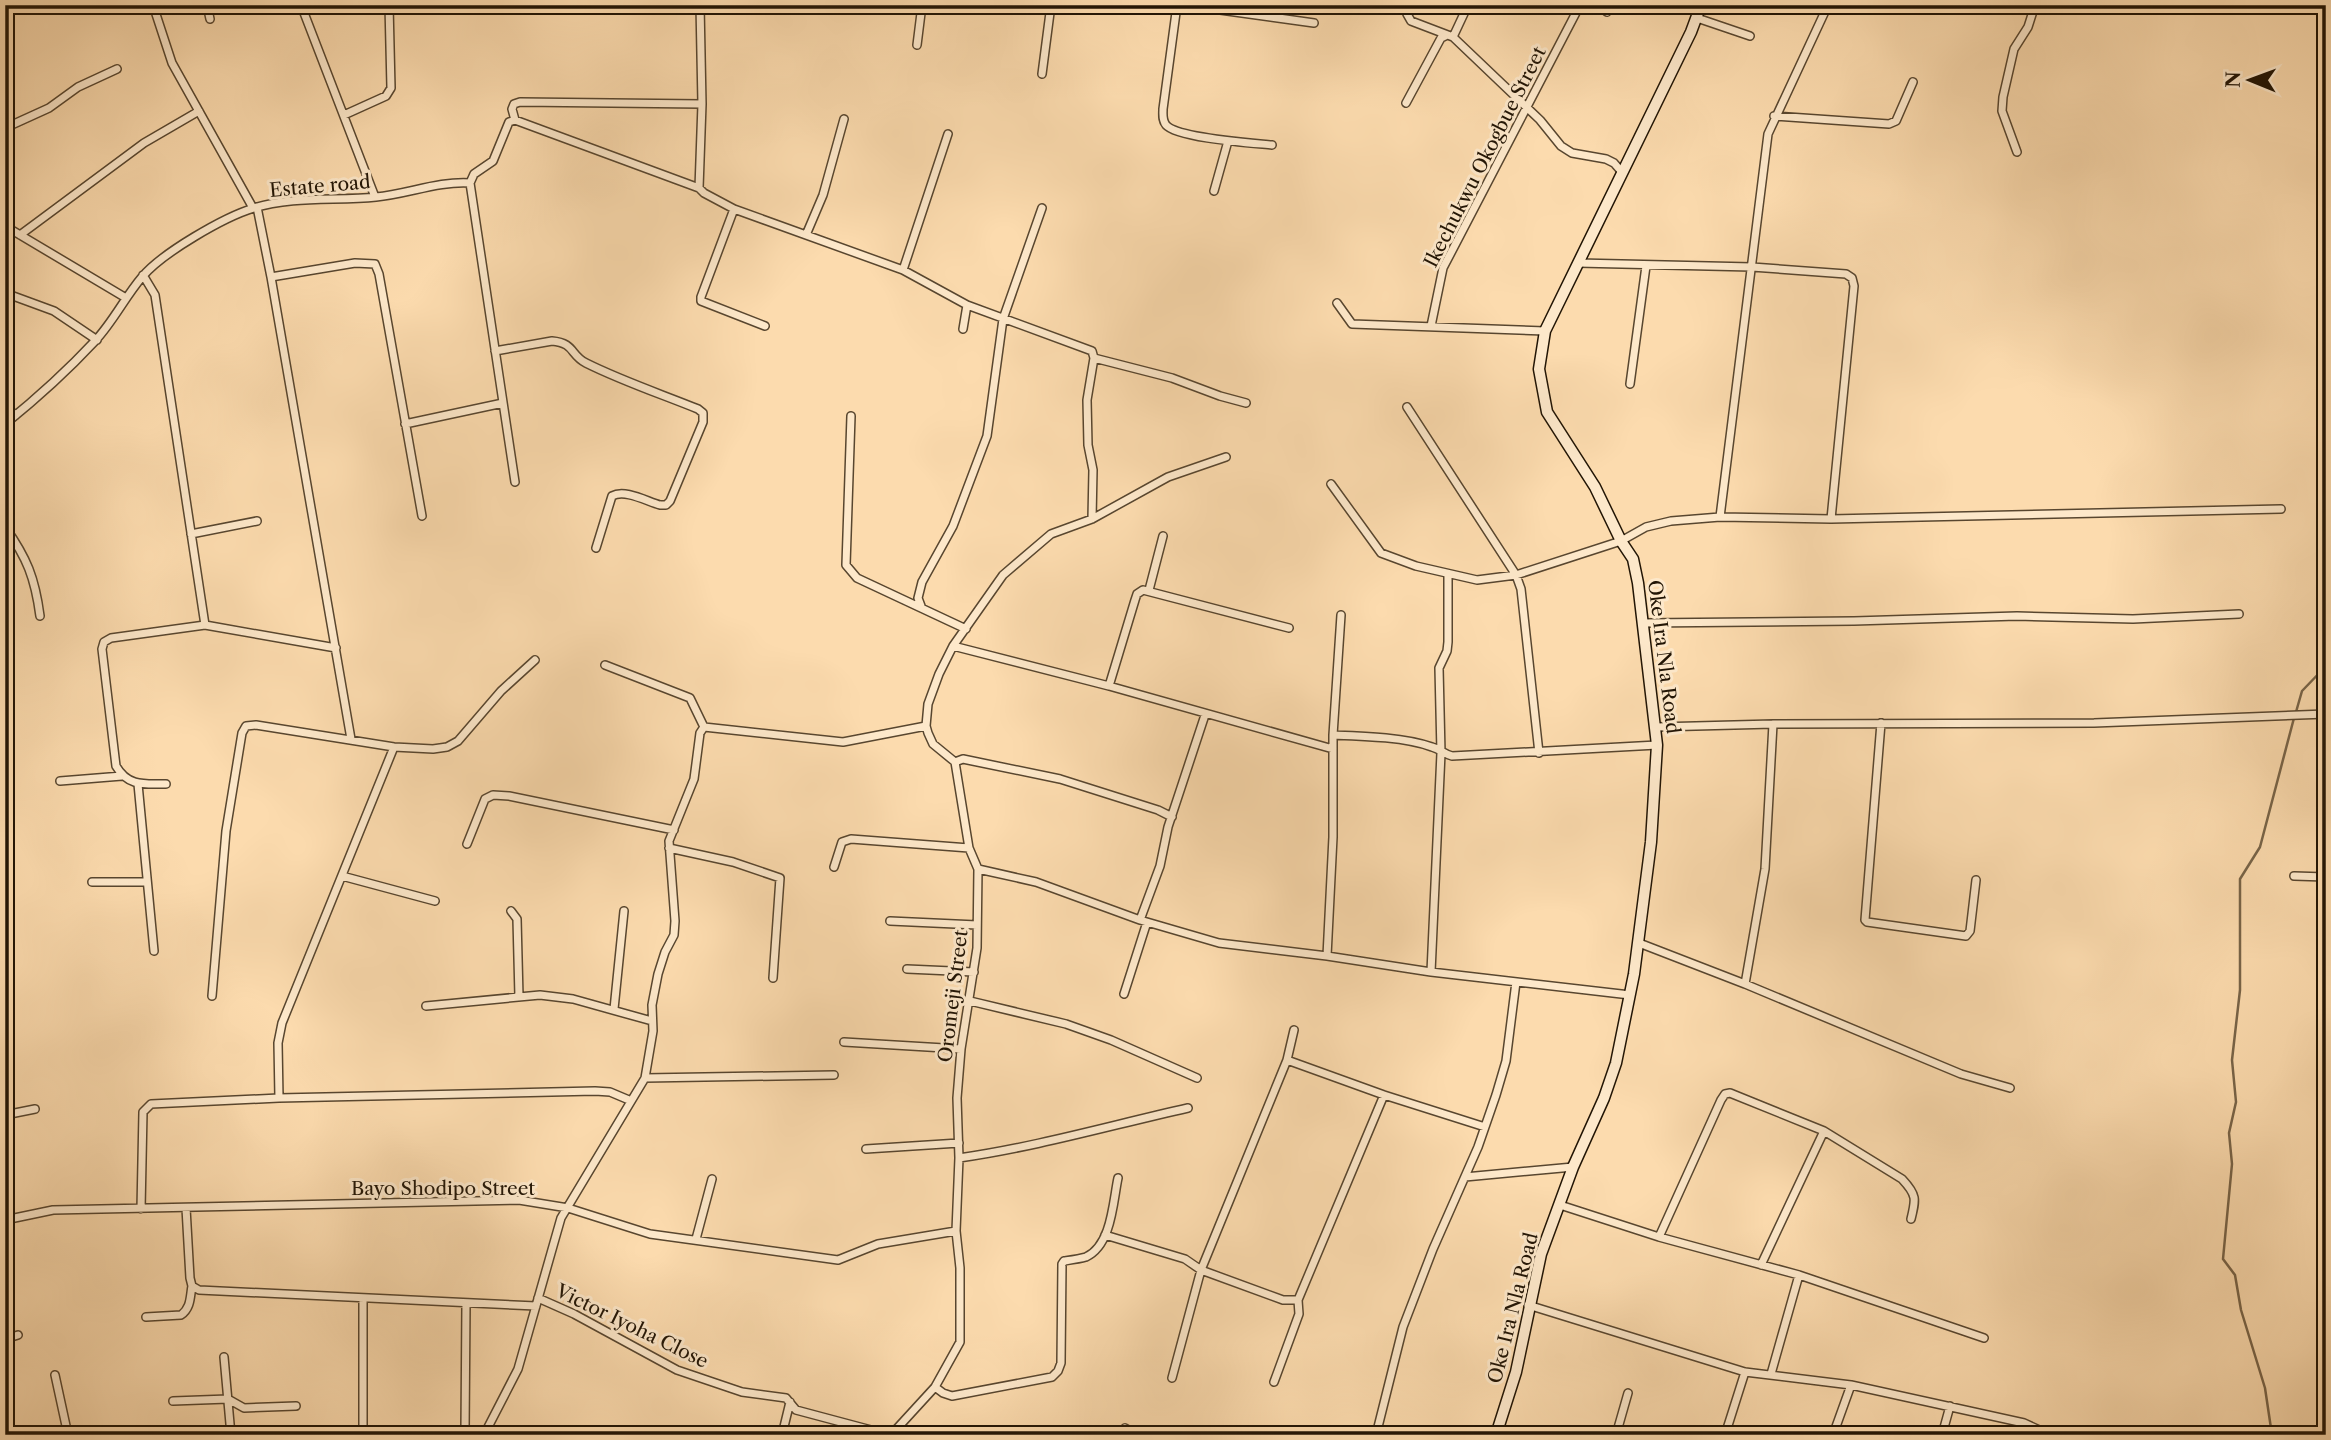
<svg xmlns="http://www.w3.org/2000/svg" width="2331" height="1440" font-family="'Libre Caslon Text',serif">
<rect width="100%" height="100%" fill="#fcdbae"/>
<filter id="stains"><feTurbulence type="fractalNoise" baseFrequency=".00286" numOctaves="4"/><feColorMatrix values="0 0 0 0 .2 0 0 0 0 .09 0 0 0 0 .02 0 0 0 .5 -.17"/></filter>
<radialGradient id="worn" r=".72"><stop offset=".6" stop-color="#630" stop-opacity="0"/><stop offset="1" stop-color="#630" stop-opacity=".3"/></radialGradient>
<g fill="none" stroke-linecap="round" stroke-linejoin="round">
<!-- stream -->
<path stroke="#786448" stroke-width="2.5" d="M 2296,712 L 2302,691 L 2326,666
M 2272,1435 L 2265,1388 L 2241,1310 L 2235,1275 L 2223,1259 L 2232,1164 L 2229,1133 L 2236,1102 L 2232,1060 L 2240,990 L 2240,879 L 2260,847 L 2294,718"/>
<defs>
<path id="street" d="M 153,5 L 172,63 L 253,208
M 207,5 L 210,19
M 301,5 L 375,197
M 1177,5 L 1163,109 C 1163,115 1162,120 1166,125 C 1177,138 1252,143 1272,145
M 1184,5 L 1314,23
M 1411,5 L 1407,14 L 1411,21 L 1453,37 L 1540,120 L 1561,146 L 1572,153 L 1606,159 L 1614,163 L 1621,171
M 1598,5 L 1607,12
M 1697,18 L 1750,36
M 1453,37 L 1468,5
M 917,45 L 922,5
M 1042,74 L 1051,5
M 1406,103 L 1441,38 L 1447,35
M 344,115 L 386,96 L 391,88 L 389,5
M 1774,116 L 1889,124 L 1896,121 L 1913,82
M 515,120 L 512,109 L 514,104 L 520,102 L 702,104
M 5,128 L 49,108 L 78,87 L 117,69
M 2017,152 L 2002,111 L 2003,97 L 2014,49 L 2028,27 L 2035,5
M 699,188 L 702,104 L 700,5
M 1214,191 L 1228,141
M 257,207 L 271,277 L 351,739
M 734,209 L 701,297 L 701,301 L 765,326
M 5,226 L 126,298
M 20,235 L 144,143 L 199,111
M 806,235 L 823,195 L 844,119
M 1578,263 L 1752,267 L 1846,274 L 1852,278 L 1854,286 L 1831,519
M 903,270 L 948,134
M 143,275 L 155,295 L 205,625
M 271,277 L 355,263 L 375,264 L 379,274 L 422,516
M 5,293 L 54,311 L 97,340
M 1337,303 L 1352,324 L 1545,331
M 1431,326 L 1443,268 L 1580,5
M 963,329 L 967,305
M 495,351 L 552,341 C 575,343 570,355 586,363 C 622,381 661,394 698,409 L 703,413 L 703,422 L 670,501 L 666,505 L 660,505 C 646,501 625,489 612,496 L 596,548
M 1094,358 L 1172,378 L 1220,396 L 1246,403
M 1630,384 L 1646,266
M 1407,407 L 1516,575 L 1521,589 L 1539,753
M 5,408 L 16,415
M 851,416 L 846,565 L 857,578 L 966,629
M 5,424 C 36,399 67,371 95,341 C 113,322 125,297 142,277 C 162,253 224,217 254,208 C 292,196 336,201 376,197 C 408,194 438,181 470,183
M 405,424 L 503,403
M 515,482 L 470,183 L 474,174 L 493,161 L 509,122 L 515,120 L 699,188 L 704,193 L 734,209 L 903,270 L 967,305 L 1092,351 L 1094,358 L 1087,400 L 1088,445 L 1093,470 L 1092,519
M 1331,484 L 1381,553 L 1416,566 L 1477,580 L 1516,575 L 1621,541 L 1646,527 L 1671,521 L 1720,517 L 1831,519 L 2281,509
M 1720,517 L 1768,134 L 1828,5
M 5,527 C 27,558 35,578 40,616
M 191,534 L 257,521
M 1149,590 L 1163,536
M 921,606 L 918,598 L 922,582 L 953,526 L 987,436 L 1003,319 L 1042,208
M 1643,623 L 1854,621 L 2017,616 L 2133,619 L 2239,614
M 953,646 L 1109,686 L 1333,749
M 605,665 L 690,698 L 704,727
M 5,676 L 10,699
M 1109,686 L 1135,600 L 1137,594 L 1143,590 L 1289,628
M 1881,723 L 1865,920 L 1867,922 L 1966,936 L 1970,931 L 1976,880
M 1657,727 L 1773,724 L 2094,723 L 2326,714
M 1333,735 C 1362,736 1405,737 1432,747 C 1440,749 1444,754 1452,756 L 1657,745
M 955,762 L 963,759 L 1060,779 L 1158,810 L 1172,817
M 60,781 L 122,776
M 138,784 L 154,951
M 166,784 C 145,784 128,787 116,766 L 102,649 L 104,642 L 111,638 L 205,625 L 336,648
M 467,844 L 485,799 L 493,795 L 509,796 L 674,830
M 669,848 L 733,862 L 780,878 L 773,978
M 834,867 L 842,842 L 851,839 L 969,848
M 978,869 L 1036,882 L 1140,920 L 1219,943 L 1327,956 L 1431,972 L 1630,995
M 342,876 L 435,901
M 2294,876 L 2326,877
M 92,882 L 147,882
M 511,911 L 517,919 L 519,997
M 1140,920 L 1160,866 L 1168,827 L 1205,715
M 890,921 L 977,925
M 1639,943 L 1745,984 L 1961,1074 L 2010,1088
M 1327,956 L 1333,837 L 1333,735 L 1341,615
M 907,969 L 974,972
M 1431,972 L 1441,753 L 1439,668 L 1447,651 L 1448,642 L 1448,574
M 1745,984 L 1765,869 L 1773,724
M 1124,994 L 1147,922
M 212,996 L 226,831 L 242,733 L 246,726 L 256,725 L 394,747 L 433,749 L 447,747 L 458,741 L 501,691 L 535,660
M 970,1001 L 1066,1024 L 1111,1040 L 1197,1078
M 426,1006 L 540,995 L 573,999 L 652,1021
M 614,1009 L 624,911
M 1294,1030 L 1287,1060 L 1201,1270 L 1283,1300 L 1298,1300 L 1384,1095
M 844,1042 L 961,1049
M 1287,1060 L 1384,1095 L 1485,1127
M 645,1078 L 834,1075
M 279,1098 L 278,1043 L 282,1023 L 394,747
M 5,1115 L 35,1109
M 866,1149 L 959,1143
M 959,1158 C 1036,1147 1112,1125 1188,1108
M 1465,1177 L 1573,1167
M 1560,1205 L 1659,1237 L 1799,1275 L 1984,1338
M 186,1208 L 190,1278 L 192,1286 L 199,1290 L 536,1306
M 141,1209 L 143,1112 L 151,1104 L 279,1098 L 595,1091 L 610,1092 L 629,1100
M 5,1220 L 53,1210 L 519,1200 L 568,1208 L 650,1234 L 838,1260 L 878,1244 L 956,1231
M 1105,1235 L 1185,1259 L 1201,1270 L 1172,1378
M 1659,1237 L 1721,1100 L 1725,1094 L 1730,1093 L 1824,1131 L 1902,1179 C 1917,1195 1916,1199 1911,1219
M 696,1239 L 712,1179
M 1761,1265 L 1824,1131
M 538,1298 L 574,1314 L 677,1370 L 742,1392 L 786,1398 L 796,1410 L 871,1430
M 363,1299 L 363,1435
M 1528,1305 L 1745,1372 L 1851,1385 L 2024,1423 L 2050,1435
M 146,1317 L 181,1315 C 191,1308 190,1297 192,1286
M 5,1339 L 18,1335
M 224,1357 L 231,1435
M 1771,1374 L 1799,1275
M 55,1375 L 68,1435
M 1274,1382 L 1299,1314 L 1298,1300
M 935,1387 L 943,1393 L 952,1396 L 1052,1377 L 1058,1371 L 1061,1363 L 1062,1264 L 1064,1261 C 1071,1260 1079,1259 1086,1257 C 1112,1245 1113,1201 1118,1178
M 173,1401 L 228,1399 L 244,1408 L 296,1406
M 1125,1428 L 1137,1435
M 1497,1430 L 1513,1435
M 465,1431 L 466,1303
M 485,1433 L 518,1369 L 561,1218 L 645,1078 L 653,1031 L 652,1005 L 658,974 L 665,952 L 674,935 L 675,921 L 669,841 L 694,779 L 700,733 L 704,727 L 843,742 L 926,726
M 465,1435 L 465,1431 L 488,1434
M 782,1435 L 790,1402
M 891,1435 L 935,1387 L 960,1342 L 960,1268 L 956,1231 L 959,1158 L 957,1098 L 961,1049 L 977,948 L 978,869 L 969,848 L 955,762 L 933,744 L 928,733 L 926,726 L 928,704 L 939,674 L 953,646 L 1003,575 L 1051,534 L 1092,519 L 1168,477 L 1226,457
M 1376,1435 L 1403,1327 L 1433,1249 L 1478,1147 L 1496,1095 L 1506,1061 L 1516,982
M 1616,1435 L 1628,1393
M 1725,1435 L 1745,1372
M 1833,1435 L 1851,1385
M 1942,1435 L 1950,1406"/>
<path id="secondary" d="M 1496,1435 L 1516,1372 L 1541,1254 L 1573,1167 L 1604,1098 L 1616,1063 L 1634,974 L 1651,842 L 1657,745 L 1638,583 L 1633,559 L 1621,541 L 1595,487 L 1547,412 L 1539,369 L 1545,331 L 1691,32 L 1701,5"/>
</defs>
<!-- street casing -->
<use href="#street" stroke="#58462f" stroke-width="10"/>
<!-- secondary casing -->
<use href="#secondary" stroke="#221505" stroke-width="13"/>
<!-- street -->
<use href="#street" stroke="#fde8ca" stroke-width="7"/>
<!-- secondary -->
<use href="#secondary" stroke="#fde8ca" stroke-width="10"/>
</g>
<g text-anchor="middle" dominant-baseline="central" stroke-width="6" stroke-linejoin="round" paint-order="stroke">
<!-- street labels -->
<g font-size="19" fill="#221505" stroke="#fde8ca">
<text transform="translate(1485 157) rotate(-63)">Ikechukwu Okogbue Street</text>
<text transform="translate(320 186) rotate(-5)">Estate road</text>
<text transform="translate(1664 657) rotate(83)">Oke Ira Nla Road</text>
<text transform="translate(953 996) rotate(-83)">Oromeji Street</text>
<text x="443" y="1188">Bayo Shodipo Street</text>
<text transform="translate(1513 1308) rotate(-76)">Oke Ira Nla Road</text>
<text transform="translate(632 1326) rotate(26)">Victor Iyoha Close</text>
</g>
</g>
<!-- margin -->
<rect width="2331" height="1440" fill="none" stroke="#fcdbae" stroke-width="28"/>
<rect x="7" y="7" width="2317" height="1426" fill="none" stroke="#221505" stroke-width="3.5"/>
<rect x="14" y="14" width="2303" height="1412" fill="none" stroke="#221505" stroke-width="2"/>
<!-- north arrow -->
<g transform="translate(2250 80) rotate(271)" stroke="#fde8ca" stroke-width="5" paint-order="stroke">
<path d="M0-5L12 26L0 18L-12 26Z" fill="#221505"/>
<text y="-10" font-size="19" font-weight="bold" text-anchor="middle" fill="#221505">N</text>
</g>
<rect width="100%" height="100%" filter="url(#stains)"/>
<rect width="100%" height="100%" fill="url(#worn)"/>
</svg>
